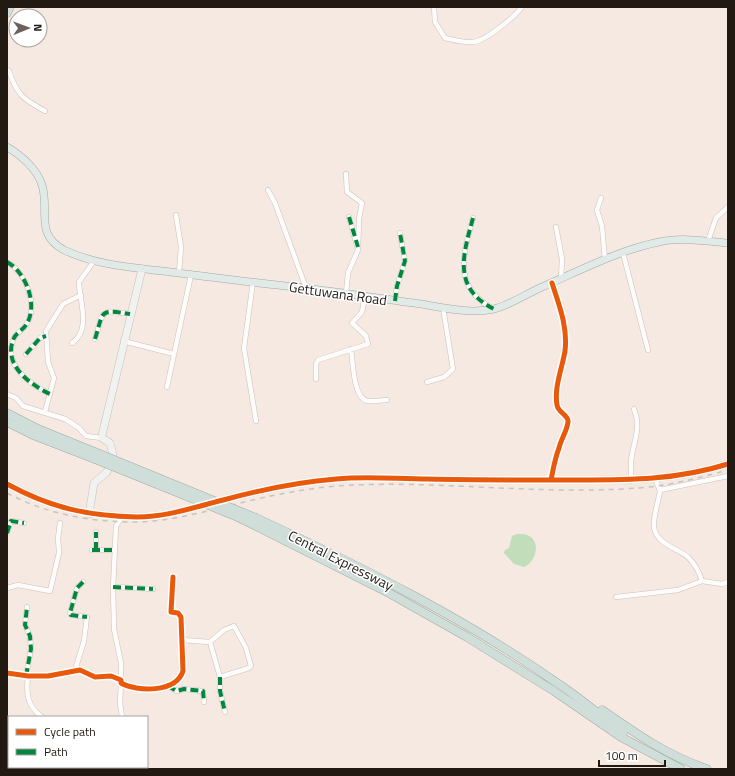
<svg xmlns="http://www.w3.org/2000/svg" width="735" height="776" font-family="'Titillium Web',sans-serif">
<rect width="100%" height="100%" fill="#f5e9e2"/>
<!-- green -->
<path fill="#c1ddba" d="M 517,534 C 520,534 525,534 527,535 C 542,541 536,562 524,567 L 514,564 L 504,553 L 505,550 L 509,548 L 512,536 Z"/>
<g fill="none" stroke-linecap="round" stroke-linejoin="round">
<defs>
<path id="street" d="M 434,7 L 435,22 L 445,38 C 454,40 464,43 473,42 C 486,41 514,17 522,7
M 7,70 L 9,71 C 17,95 23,99 45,111
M 268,190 L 275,203 L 306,288
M 601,198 L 597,210 L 602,226 L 605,260
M 176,215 L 181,247 L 179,273
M 349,217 L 357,246
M 473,218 C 463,255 452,288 494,309
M 556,227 L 562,259 L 561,279
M 708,241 L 716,218 L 728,207
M 623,253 L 648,350
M 7,262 C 26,272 39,306 26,325 C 23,330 16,333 14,338 C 2,364 29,384 50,394
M 253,282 L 244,348 L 256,421
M 346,293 L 348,273 L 358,250 L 359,219 L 362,203 L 347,192 L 346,174
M 395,301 L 397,286 L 405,261 L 400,233
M 95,339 C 104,311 98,309 130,314
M 123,341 L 174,354
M 72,343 C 92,330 79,300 79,282 L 94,261
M 351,349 C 353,361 353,399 368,401 C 374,402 381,400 387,400
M 26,354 L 40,338 L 46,336
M 316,379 L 316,364 L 318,360 L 368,344 L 366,336 L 352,323 L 362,312 L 365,296
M 427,382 L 444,377 L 453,369 L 443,308
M 167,387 L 191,275
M 7,394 L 16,398 L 23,406 L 65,419 L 79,428 L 86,436 L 102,438
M 45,412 L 54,378 L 48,362 L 46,331 L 63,304 L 81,295
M 655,479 L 660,490 L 728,476
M 551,480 C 553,470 555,458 559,448 C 561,439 567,431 568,422 C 569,415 558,413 557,405 C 554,387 562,369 565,351 C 568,327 559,305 552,283
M 631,480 C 631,474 631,468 631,461 C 633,442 642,429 634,409
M 660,490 C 659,501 653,515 654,527 C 656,544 677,548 688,557 C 695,564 699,571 702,581
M 7,533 L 11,521 L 24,523
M 92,550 L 115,550
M 96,550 L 96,532
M 113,587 L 153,589
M 7,588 L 18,585 L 50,591 L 59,553 L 58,538 L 60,523
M 616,597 L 678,590 L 702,581 L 722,584 L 728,582
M 182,640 L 210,642 L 220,677 L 220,691 L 225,712
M 210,642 L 224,630 L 234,626 L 246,648 L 251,666 L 249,668 L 220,677
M 75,670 L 84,641 L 87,617 L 71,615 L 70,613 L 77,588 L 83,582
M 7,673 L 28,676 L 48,676 L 80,670 L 95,677 L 111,676 L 121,680 L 121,683 C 137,692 176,693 183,671 L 181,617 L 178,613 L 171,612 L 173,577
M 26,676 L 31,649 L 30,636 L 25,625 L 27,607
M 28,676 C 26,694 27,706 42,717
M 121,680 L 121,663 L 114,629 L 113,588 L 116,526 L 122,517
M 121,683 L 120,703 L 122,717
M 168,686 L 177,691 L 184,689 L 203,691 L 204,702
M 20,767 L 20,769
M 50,767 L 50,769
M 70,767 L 70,769
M 125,767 L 125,769"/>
<path id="secondary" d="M 7,484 C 51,508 88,516 137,517 C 168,517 198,506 227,499 C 264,489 299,482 336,479 C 367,476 397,479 428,479 C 474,480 521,480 568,480 C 625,480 673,481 728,464
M 89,514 L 94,483 L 107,472 L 113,454 L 110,443 L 102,438 L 102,435 L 142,269"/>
<path id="primary" d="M 7,147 C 21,155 37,169 42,185 C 50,210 34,234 64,250 C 100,267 141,268 179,273 C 229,280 279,285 328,291 C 359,295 390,300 421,304 C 444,308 470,314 494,309 C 510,305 526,294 542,287 C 579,271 619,250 659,242 C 681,237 706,241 728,243"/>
<path id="highway" d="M 7,13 L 10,7
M 7,413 L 38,429 L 97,453
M 7,422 L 33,435 L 95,459
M 256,518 C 362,567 468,620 563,687 C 584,701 603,718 623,733
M 254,525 L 389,593 L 467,637 L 554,691 L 621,737 L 681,769
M 602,710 C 635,733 668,756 707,769"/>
</defs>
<!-- street casing -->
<use href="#street" stroke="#cbc1ba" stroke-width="5.5"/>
<!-- secondary casing -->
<use href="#secondary" stroke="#cbc1ba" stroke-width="8"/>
<!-- primary casing -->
<use href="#primary" stroke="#a0aaa4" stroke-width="8"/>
<!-- highway casing -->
<use href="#highway" stroke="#a0aaa4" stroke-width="9"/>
<!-- street -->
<use href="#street" stroke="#fefcfb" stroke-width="4.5"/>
<!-- secondary -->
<use href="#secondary" stroke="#f0f2f0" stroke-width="7"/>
<!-- primary -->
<use href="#primary" stroke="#e2eae7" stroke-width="7"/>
<!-- highway -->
<use href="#highway" stroke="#d0deda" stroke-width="8"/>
<!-- rail -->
<path stroke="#c7c4c2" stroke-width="1.5" stroke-dasharray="5 5" stroke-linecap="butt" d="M 7,493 C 44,513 86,521 127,522 C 162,523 195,514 228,506 C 264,497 300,489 337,486 C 440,479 545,497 649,487 C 676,484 702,477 728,470"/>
<defs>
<path id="highway-bridge" d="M 97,453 L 256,518
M 95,459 L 233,515 L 254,525"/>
</defs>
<!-- highway-bridge casing -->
<use href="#highway-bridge" stroke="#a0aaa4" stroke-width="9" stroke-linecap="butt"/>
<!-- highway-bridge -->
<use href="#highway-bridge" stroke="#d0deda" stroke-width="8"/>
<!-- quiet -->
<path stroke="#00873e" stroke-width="4" stroke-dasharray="8 4" stroke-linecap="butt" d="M 349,217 L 358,247
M 473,218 C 463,255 452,288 494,309
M 7,262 C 26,272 39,306 26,325 C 23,330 16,333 14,338 C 2,364 29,384 50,394
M 395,301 L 397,286 L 405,261 L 400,233
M 95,339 C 104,311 98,309 130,314
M 26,354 L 40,338 L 46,336
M 7,533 L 11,521 L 24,523
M 92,550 L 115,550
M 96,550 L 96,532
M 83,582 L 77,588 L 70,613 L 71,615 L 87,617
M 113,587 L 153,589
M 26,676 L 31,649 L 30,636 L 25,625 L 27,607
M 220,677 L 220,691 L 225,712
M 168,686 L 177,691 L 184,689 L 203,691 L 204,702"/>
<defs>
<path id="cycleway" d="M 551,480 C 553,470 555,458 559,448 C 561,439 567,431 568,422 C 569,415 558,413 557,405 C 554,387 562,369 565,351 C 568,327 559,305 552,283
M 7,484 C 51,508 88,516 137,517 C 168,517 198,506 227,499 C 264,489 299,482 336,479 C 367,476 397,479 428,479 C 474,480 521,480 568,480 C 625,480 673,481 728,464
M 7,673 L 28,676 L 48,676 L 80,670 L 95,677 L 111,676 L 121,680 L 121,683 C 137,692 176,693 183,671 L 181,617 L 178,613 L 171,612 L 173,577"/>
</defs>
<!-- cycleway casing -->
<use href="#cycleway" stroke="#fff" stroke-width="8"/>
<!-- cycleway -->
<use href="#cycleway" stroke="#e8590c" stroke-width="5"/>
</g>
<g text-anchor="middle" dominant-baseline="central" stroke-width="3" stroke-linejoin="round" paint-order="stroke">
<!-- street labels -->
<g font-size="14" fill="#221913" stroke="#fff">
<text transform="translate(338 293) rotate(8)">Gettuwana Road</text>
<text transform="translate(341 560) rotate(27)">Central Expressway</text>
</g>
</g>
<!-- border -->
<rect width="735" height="776" fill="none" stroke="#221913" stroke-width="16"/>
<!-- legend -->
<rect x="8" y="716" width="140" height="52" fill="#ffffff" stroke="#a7a3a1"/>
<rect x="16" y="729" width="20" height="6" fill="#e8590c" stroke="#a7a3a1"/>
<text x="44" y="736" font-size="12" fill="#221913">Cycle path</text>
<rect x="16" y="749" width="20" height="6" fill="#00873e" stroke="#a7a3a1"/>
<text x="44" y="756" font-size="12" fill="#221913">Path</text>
<!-- north arrow -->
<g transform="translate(28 28) rotate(89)"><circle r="19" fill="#ffffff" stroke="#a7a3a1"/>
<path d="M0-3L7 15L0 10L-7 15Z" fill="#6c625b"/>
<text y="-6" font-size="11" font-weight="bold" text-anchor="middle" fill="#221913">N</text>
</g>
<!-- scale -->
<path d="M599 760v6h66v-6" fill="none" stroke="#221913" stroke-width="2"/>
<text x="605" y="760" font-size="12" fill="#221913" stroke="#ffffff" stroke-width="3" paint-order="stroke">100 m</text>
</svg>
